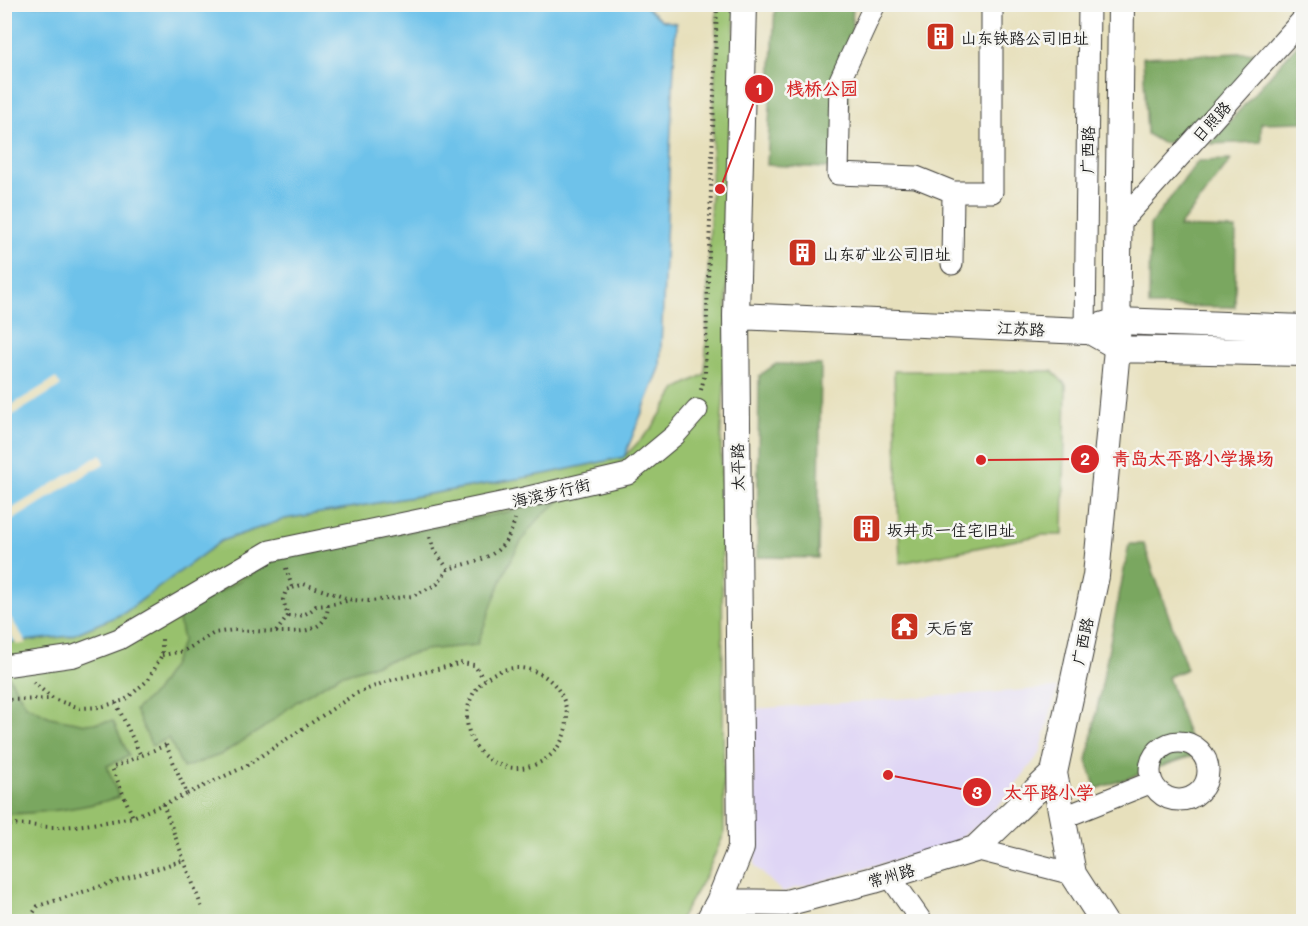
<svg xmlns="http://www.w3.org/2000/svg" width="1308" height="926" font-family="Mali,'LXGW WenKai TC',sans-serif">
<rect width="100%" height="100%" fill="#f6f6f2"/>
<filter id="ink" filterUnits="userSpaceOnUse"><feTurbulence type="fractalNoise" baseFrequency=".0167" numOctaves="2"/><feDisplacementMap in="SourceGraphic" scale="12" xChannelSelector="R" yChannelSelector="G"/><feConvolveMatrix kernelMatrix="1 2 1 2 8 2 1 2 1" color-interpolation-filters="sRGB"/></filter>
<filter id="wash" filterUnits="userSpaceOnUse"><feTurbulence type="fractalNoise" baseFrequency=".008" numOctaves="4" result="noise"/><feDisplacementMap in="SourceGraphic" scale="24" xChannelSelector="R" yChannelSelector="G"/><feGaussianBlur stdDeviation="1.35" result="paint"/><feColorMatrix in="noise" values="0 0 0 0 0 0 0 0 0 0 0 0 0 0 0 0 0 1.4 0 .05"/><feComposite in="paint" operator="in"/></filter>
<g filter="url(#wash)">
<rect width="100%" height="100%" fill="#e7e0bc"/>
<!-- built -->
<path fill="#dfd5f5" d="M 1057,688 L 1040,753 L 1006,797 L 981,823 L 951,844 L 782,892 L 755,866 L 753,709 Z"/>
<!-- green -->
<path fill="#98c16d" stroke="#5a6e44" stroke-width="1.5" d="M 717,5 L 735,5 L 725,376 L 721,430 L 724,834 L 706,875 L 679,921 L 5,922 L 5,643 L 70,636 L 124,613 L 221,541 L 285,519 L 545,474 L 624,457 L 652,428 L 676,389 L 705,374 Z
M 894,371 L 1052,371 L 1066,385 L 1063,535 L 1042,535 L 900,563 Z"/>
<!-- forest -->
<path fill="#7aa760" stroke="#4b623e" stroke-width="1.5" d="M 775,5 L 853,5 L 845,169 L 767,165 Z
M 1303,38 L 1303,122 L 1261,123 L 1261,142 L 1210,144 Z
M 1264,52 L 1181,141 L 1162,143 L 1147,134 L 1143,57 Z
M 1231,160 L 1179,227 L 1236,229 L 1235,307 L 1149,306 L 1150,225 L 1198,161 Z
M 776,364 L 821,365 L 818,558 L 757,557 L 759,376 Z
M 560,501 C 553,507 545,512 539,519 C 508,550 493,604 477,645 L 425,650 L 340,675 L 296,702 L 262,729 L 220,755 L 183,768 L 169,738 L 152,746 L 135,710 L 155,692 L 172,666 L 183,640 L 178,616 L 276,559 Z
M 1129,544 L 1144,544 L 1187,669 L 1168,677 L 1195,755 L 1096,789 L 1087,761 Z
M 8,675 L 26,705 L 50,717 L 86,724 L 113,721 L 129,756 L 107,766 L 119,797 C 82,809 44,813 5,814 L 5,676 Z"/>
<!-- water -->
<path fill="#6ec2ea" stroke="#456f83" stroke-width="1.5" d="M 642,4 L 662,20 L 676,23 L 660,368 L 624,457 L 545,474 L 285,519 L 221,541 L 124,613 L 70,636 L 5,643 L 5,5 Z"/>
<!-- pier -->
<path fill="#e7e0bc" d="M 56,378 L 61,386 L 5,420 L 5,409 Z
M 101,454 L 105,463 L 5,525 L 5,513 Z
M 5,609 L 27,643 L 17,645 L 5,626 Z"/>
</g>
<g filter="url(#ink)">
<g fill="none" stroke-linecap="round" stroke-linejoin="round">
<defs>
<path id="minor" d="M 875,4 L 840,80 L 838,174 L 916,177 L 953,192 L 992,192 L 992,4
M 1089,4 L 1085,331 L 1117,349
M 1119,224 L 1304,18
M 952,264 L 953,192
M 4,666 L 74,656 L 119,639 L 270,551 L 515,500 L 628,474 L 675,435 L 697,410
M1150 771a29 29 0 1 1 58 0a29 29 0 1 1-58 0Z
M 1062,818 L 1152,782
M 975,849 L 1073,874
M 889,875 L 922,922"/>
<path id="major" d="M 736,316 L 1085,331 L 1118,321 L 1304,328
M 1117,349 L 1304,353
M 719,902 L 786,903 L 874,880 L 975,849 L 1054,773
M 708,922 L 719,902 L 741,848 L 736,316 L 744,4
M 1104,922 L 1073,874 L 1054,773 L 1096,576 L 1117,349 L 1121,4"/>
</defs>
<!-- minor casing -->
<use href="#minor" stroke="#3a3934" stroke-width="23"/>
<!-- major casing -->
<use href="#major" stroke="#3a3934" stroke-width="28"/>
<!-- path -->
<path stroke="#3a3934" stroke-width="4" stroke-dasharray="1.5 4.5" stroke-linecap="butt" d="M 701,390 L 705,374 L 717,4
M 430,537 L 434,550 L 448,569 C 482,559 505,558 515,519
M 286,568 L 292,587
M 288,616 C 300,617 307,615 316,606 L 328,605
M 276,632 C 298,632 327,634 328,605 L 351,600
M 162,655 L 184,651 L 214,633 L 234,630 L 276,632 L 288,616 L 283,600 L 286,590 L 304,584 L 352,600 L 371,601 L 413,596 L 437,584 L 448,569
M467 718a50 50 0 1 1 100 0a50 50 0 1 1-100 0Z
M 33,682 L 53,699 L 80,708 L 101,707 L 125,700 L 148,680 L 162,655 L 162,637
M 4,700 L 52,699
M 116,703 L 141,756
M 166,745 L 187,794 L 133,817 L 112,768 Z
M 187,794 L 246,766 L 355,694 L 388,681 L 462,663 L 474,665 L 484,679
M 163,804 L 202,908
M 4,826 C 21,822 35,827 52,827 C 80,827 106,822 133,817
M 27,922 L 38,906 L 184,860"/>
<!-- minor -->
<use href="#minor" stroke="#fff" stroke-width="21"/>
<!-- major -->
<use href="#major" stroke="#fff" stroke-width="26"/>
</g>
</g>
<!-- icons -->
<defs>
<symbol id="building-square" viewBox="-11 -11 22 22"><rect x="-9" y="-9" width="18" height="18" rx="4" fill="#c8321e" stroke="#f6f6f2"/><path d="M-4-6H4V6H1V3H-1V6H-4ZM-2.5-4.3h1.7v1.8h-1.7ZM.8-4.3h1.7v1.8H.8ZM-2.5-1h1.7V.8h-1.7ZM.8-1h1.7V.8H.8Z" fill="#fff"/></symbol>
<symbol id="temple-square" viewBox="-11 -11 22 22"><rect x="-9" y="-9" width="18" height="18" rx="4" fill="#c8321e" stroke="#f6f6f2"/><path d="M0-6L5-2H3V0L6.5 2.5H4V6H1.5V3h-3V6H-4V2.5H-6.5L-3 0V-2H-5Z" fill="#fff"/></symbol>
</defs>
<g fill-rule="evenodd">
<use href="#building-square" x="924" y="20" width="33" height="33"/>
<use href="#building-square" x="786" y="236" width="33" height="33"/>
<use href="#building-square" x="850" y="512" width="33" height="33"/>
<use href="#temple-square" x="888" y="610" width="33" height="33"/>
</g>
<g text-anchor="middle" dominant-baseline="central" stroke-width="5" stroke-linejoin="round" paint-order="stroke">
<!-- poi labels -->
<g font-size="16" fill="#1c1c1c" stroke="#f6f6f2" text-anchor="start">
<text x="961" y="37">山东铁路公司旧址</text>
<text x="823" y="253">山东矿业公司旧址</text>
<text x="887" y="529">坂井贞一住宅旧址</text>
<text x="926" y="627">天后宫</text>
</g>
<!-- street labels -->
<g font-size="16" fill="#1c1c1c" stroke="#f6f6f2">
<text transform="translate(1211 121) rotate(-48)">日照路</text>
<text transform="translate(1087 150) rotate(-89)">广西路</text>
<text transform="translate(1021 328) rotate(3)">江苏路</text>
<text transform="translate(737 467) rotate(-91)">太平路</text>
<text transform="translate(551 492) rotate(-13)">海滨步行街</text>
<text transform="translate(1082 641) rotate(-78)">广西路</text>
<text transform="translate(891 875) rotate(-16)">常州路</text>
</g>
</g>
<!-- callouts -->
<path fill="none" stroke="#d62828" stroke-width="2" d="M720 189L759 89M981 460L1085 459M888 775L977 792"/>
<g fill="#d62828" stroke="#f6f6f2" stroke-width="2">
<circle cx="720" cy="189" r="6"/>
<circle cx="981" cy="460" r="6"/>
<circle cx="888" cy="775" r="6"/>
<circle cx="759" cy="89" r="15"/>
<circle cx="1085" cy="459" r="15"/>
<circle cx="977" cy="792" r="15"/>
</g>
<g font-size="18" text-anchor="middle" font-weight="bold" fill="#fff">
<text x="759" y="95">1</text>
<text x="1085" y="465">2</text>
<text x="977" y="799">3</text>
</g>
<g font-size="18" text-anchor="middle" font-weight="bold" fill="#d62828" stroke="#f6f6f2" stroke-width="5" stroke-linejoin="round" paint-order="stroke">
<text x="822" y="95">栈桥公园</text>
<text x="1193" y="465">青岛太平路小学操场</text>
<text x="1049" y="799">太平路小学</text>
</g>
<!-- margin -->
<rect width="1308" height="926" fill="none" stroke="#f6f6f2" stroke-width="24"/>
</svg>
